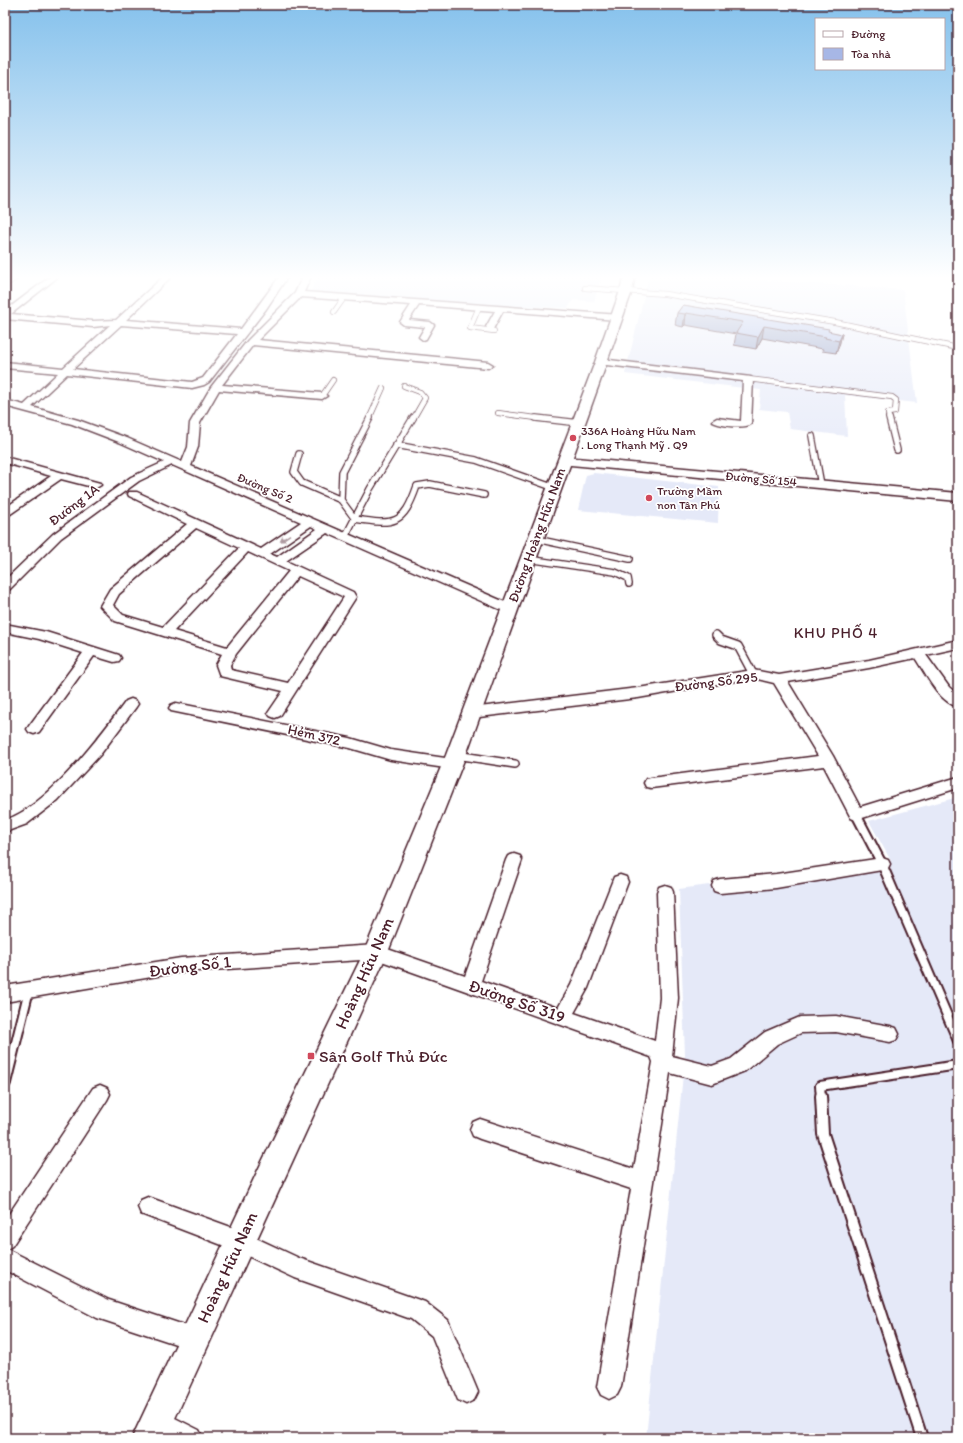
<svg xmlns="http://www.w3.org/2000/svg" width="963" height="1443" font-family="Itim,sans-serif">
<rect width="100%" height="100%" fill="#fff"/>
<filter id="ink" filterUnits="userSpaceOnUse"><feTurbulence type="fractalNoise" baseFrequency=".025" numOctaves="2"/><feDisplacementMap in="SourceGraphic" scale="8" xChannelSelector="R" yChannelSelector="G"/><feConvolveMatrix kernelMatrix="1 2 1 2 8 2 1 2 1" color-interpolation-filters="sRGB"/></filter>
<g filter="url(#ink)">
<!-- built -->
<path fill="#e5e9f8" d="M 318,276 L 602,276 L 594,301 L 573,300 L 568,308 L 518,306 L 513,308 L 311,291 Z
M 649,276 L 712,276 L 903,290 L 917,403 L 845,395 L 847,436 L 790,429 L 787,412 L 759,409 L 761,390 L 625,374 Z
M 594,473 L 719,487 L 718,523 L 578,510 L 586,475 Z
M 958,797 L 958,1438 L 646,1438 L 685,1055 L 679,889 L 891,861 L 869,821 Z"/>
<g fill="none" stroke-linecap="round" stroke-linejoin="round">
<defs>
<path id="service-far4" d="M 5,285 L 18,276
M 585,288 L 665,294 L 835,322 L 958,348
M 479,307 L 470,328 L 494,331
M 334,312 L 344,298
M 748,379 L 892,397 L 896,400 L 895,412 L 888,413 L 889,419
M 404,386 L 420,392 L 425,398 L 413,419
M 322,396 L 333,380
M 498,413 L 544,419
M 369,419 L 383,388"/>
<path id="service-far3" d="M 370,418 L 342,472 L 341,500 L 355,519 C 394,525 403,526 417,486 L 430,484 L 484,495
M 536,418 L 579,423
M 889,418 L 897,450
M 812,436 L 821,485
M 396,445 L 476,460 L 555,488
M 299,454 L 294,472 L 302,483 L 341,500
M 345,537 L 370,489 L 413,418
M 536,539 L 630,559
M 528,559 L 615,572 L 628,578 L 629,584"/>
<path id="service-far2" d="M 716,635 L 721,640 L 738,646 L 753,674
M 456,755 L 515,764
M 856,814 L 859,819"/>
<path id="service-far1" d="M 858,818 L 882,864 L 958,1041
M 6,1083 L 29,990
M 821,1097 L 820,1086 L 958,1065"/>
<path id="service" d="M 821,1096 L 823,1134 L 922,1438"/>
<path id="minor" d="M 51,276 L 59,276 L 11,314 L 93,321 L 116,320 L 164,276 L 172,276 L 126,320 L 241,329 L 280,276 L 288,276 L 266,309 L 209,382 L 204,385 L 192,388 L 67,374 L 32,407 L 78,420 L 127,438 L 182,462 L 188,447 L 190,423 L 211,387 L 248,340 L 295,293 L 303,276 L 311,276 L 304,292 L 620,315 L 621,317 L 617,320 L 503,311 L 493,329 L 490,330 L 486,327 L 495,311 L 419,305 L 409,320 L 430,322 L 434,325 L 426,339 L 423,340 L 419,337 L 425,327 L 404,325 L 400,322 L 411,305 L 301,297 L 258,340 L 458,359 L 488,362 L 493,365 L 488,368 L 253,345 L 222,385 L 322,393 L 327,396 L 322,399 L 219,390 L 200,423 L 198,447 L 191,466 L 514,606 L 516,609 L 514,612 L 506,612 L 327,533 L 286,561 L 353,592 L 356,597 L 280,716 L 275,718 L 270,716 L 268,713 L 283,691 L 220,676 L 216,665 L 222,654 L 115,621 L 100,606 L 110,589 L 187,524 L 129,496 L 128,494 L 129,492 L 137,492 L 261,549 L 301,522 L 172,465 L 139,481 L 61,538 L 9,590 L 5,591 L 5,580 L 53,534 L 131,477 L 164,462 L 119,442 L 72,424 L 5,406 L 5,400 L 24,405 L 58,373 L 5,368 L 5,362 L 63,368 L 110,325 L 93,327 L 5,319 L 5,311 ZM 121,325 L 237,334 L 203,378 L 192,382 L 73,369 ZM 311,526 L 317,529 L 277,557 L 270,554 ZM 196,528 L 239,548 L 163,627 L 123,615 L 113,605 L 119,594 ZM 248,552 L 289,571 L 227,647 L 174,631 ZM 298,576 L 344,597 L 288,683 L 231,670 L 230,665 L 236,654 Z
M 601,359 L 751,377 L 753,379 L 751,424 C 746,429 717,426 712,421 L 717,418 L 741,421 L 743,381 L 598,364 L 596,362 L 598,360 Z
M 5,457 L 100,483 L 101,485 L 96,488 L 61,479 L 9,515 L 5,516 L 5,508 L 51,476 L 5,463 Z
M 5,624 L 46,632 L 119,655 L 121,658 L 119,661 L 114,662 L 94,656 L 39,732 L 34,734 L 29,732 L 27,729 L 29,726 L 83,653 L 39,639 L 5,632 Z
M 958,640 L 958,648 L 926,655 L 949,687 L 958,695 L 958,707 C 938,701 926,674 915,658 L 869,668 L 788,682 L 833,756 L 860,807 L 958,777 L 958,788 L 856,820 L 851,818 L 824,766 L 651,788 L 646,787 L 644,783 L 646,779 L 651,778 L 818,756 L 774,683 L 753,678 L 638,698 L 471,718 L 466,716 L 464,713 L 466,710 L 471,708 L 638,688 L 753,670 L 779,675 L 869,660 Z
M 131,699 L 136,701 L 138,704 L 136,707 L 100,755 L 58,800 L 27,824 L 5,832 L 5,820 C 47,807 100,736 126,701 Z
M 176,703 L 350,738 L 391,750 L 452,759 L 457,760 L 459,764 L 457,768 L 452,769 L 391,760 L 350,748 L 171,711 L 169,708 L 171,705 Z
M 514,854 L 520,856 L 522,860 L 481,981 L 558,1008 L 571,985 L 612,882 L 614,877 L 620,875 L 626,877 L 628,882 L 588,988 L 574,1013 L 655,1041 L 660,998 L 657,892 L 659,887 L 665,885 L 671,887 L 673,892 L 678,998 L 672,1056 L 712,1066 L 731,1059 L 765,1032 L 800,1017 L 836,1016 L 890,1026 L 896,1028 L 899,1034 L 896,1040 L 890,1042 L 836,1032 L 801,1033 L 777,1044 L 745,1071 L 712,1084 L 670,1073 L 621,1387 L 617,1395 L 609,1399 L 601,1395 L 597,1387 L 631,1189 L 480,1139 L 473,1136 L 470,1129 L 473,1122 L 480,1119 L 634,1169 L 653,1062 L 651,1057 L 376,959 L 181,972 L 5,1002 L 5,986 L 181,958 L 376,945 L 465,976 L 506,860 L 508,856 Z
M 882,858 L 888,860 L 890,864 L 888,868 L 882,870 L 776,888 L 720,893 L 714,891 L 712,886 L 714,881 L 720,879 L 776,874 Z
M 100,1085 L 107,1088 L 110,1094 L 107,1100 L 12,1246 L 7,1249 L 109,1300 L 202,1331 L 205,1339 L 202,1347 L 194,1350 L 97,1318 L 5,1270 L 5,1220 L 93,1088 Z
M 148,1197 L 239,1230 L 299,1258 L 425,1302 L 448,1320 L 478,1392 L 474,1400 L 466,1404 L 458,1400 L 432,1336 L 411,1319 L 295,1278 L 235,1250 L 141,1214 L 138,1207 L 141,1200 Z
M 157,1409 L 199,1430 L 203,1438 L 166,1438 L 149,1429 L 145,1421 L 149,1413 Z"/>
<path id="tertiary" d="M 565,457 L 958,493 L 958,501 L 560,464 L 558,461 L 560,458 Z"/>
<path id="secondary" d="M 624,276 L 635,276 L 632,291 L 607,362 L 466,755 L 388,952 L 166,1438 L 132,1438 L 259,1168 L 364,952 L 446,755 L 595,362 L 620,291 Z"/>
</defs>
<!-- service-far4 casing -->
<use href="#service-far4" stroke="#4a1f2b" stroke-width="6"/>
<!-- service-far3 casing -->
<use href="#service-far3" stroke="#4a1f2b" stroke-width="8"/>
<!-- service-far2 casing -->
<use href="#service-far2" stroke="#4a1f2b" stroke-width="10"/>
<!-- service-far1 casing -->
<use href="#service-far1" stroke="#4a1f2b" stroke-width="12"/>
<!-- service casing -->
<use href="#service" stroke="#4a1f2b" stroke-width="14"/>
<!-- minor casing -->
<use href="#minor" stroke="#4a1f2b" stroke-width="3"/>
<!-- tertiary casing -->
<use href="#tertiary" stroke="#4a1f2b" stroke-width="3"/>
<!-- secondary casing -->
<use href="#secondary" stroke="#4a1f2b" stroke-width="3"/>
<!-- service-far4 -->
<use href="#service-far4" stroke="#fff" stroke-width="4.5"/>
<!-- service-far3 -->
<use href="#service-far3" stroke="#fff" stroke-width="5.5"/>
<!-- service-far2 -->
<use href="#service-far2" stroke="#fff" stroke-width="7"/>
<!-- service-far1 -->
<use href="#service-far1" stroke="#fff" stroke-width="8"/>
<!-- service -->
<use href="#service" stroke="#fff" stroke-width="10"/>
<!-- minor -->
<use href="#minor" fill="#fff" fill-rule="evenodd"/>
<!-- tertiary -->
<use href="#tertiary" fill="#fff" fill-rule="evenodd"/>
<!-- secondary -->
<use href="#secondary" fill="#fff" fill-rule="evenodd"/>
</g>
<!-- wall -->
<path fill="#909dc6" stroke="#4a1f2b" d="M 683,305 L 828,332 L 842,334 L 839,346 L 836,353 L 822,351 L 823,349 L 762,338 L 756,349 L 734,345 L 736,334 L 685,325 L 683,327 L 675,325 L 677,313 Z"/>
<!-- shaded-wall -->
<path fill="#7580a1" stroke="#4a1f2b" d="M 686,313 L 685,325 L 683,327 L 685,314 Z
M 764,326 L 762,338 L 756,349 L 758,337 Z
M 842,334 L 839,346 L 836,353 L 839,341 Z"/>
<!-- building -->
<path fill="#a7b7e6" stroke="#4a1f2b" d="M 683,305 L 829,329 L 828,331 L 842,334 L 839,341 L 825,338 L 826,337 L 764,326 L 758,337 L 736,333 L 743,322 L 686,313 L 685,314 L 677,313 Z"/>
<!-- one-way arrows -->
<defs><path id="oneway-solid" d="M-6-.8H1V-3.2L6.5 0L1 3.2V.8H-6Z"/></defs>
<use fill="#ae9aa0" href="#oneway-solid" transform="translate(285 538) rotate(146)"/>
</g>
<!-- sky -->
<linearGradient id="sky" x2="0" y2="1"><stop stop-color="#85c1ec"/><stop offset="0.58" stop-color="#fff"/><stop offset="1" stop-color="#fff" stop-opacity="0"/></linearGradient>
<rect width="963" height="478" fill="url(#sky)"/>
<!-- markers -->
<g fill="#d1495b" stroke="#fff" stroke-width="1.5">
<circle cx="573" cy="438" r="4"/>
<circle cx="649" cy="498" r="4"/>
<rect x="307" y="1052" width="8" height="8" rx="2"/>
</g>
<g text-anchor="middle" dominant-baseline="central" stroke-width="3.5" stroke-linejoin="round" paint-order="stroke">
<!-- far-poi labels -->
<g font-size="12" fill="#4a1f2b" stroke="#fff" text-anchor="start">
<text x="581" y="431">336A Hoàng Hữu Nam<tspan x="581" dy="14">. Long Thạnh Mỹ . Q9</tspan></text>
<text x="657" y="491">Trường Mầm<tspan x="657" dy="14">non Tân Phú</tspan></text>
</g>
<!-- far-street labels -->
<g font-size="12" fill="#4a1f2b" stroke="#fff">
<text transform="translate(761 479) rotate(5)">Đường Số 154</text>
<text transform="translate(265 488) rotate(23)">Đường Số 2</text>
</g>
<!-- street labels -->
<g font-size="14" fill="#4a1f2b" stroke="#fff">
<text transform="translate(74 505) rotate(-37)">Đường 1A</text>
<text transform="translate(537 535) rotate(-70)">Đường Hoàng Hữu Nam</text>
<text transform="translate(716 682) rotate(-7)">Đường Số 295</text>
<text transform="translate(314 735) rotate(13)">Hẻm 372</text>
</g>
<!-- neighbourhood labels -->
<g font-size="15" letter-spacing="1" fill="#4a1f2b" stroke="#fff">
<text x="836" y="633">KHU PHỐ 4</text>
</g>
<!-- near-street labels -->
<g font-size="17" fill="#4a1f2b" stroke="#fff">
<text transform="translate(190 966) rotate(-7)">Đường Số 1</text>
<text transform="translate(364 973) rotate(-66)">Hoàng Hữu Nam</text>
<text transform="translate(517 1001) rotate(19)">Đường Số 319</text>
<text transform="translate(227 1267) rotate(-65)">Hoàng Hữu Nam</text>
</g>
<!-- near-poi labels -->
<g font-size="17" fill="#4a1f2b" stroke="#fff" text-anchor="start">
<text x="319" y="1056">Sân Golf Thủ Đức</text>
</g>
</g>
<!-- margin -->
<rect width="963" height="1443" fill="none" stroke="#fff" stroke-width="20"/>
<rect x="10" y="10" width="943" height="1423" fill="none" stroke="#4a1f2b" stroke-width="1.5" filter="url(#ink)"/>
<!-- legend -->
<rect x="815" y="18" width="130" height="52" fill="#ffffff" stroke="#b7a5aa"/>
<rect x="823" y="31" width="20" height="6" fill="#ffffff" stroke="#b7a5aa"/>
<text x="851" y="38" font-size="12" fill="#4a1f2b">Đường</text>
<rect x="823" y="48" width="20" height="12" fill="#a7b7e6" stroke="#b7a5aa"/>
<text x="851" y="58" font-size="12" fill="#4a1f2b">Tòa nhà</text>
</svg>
